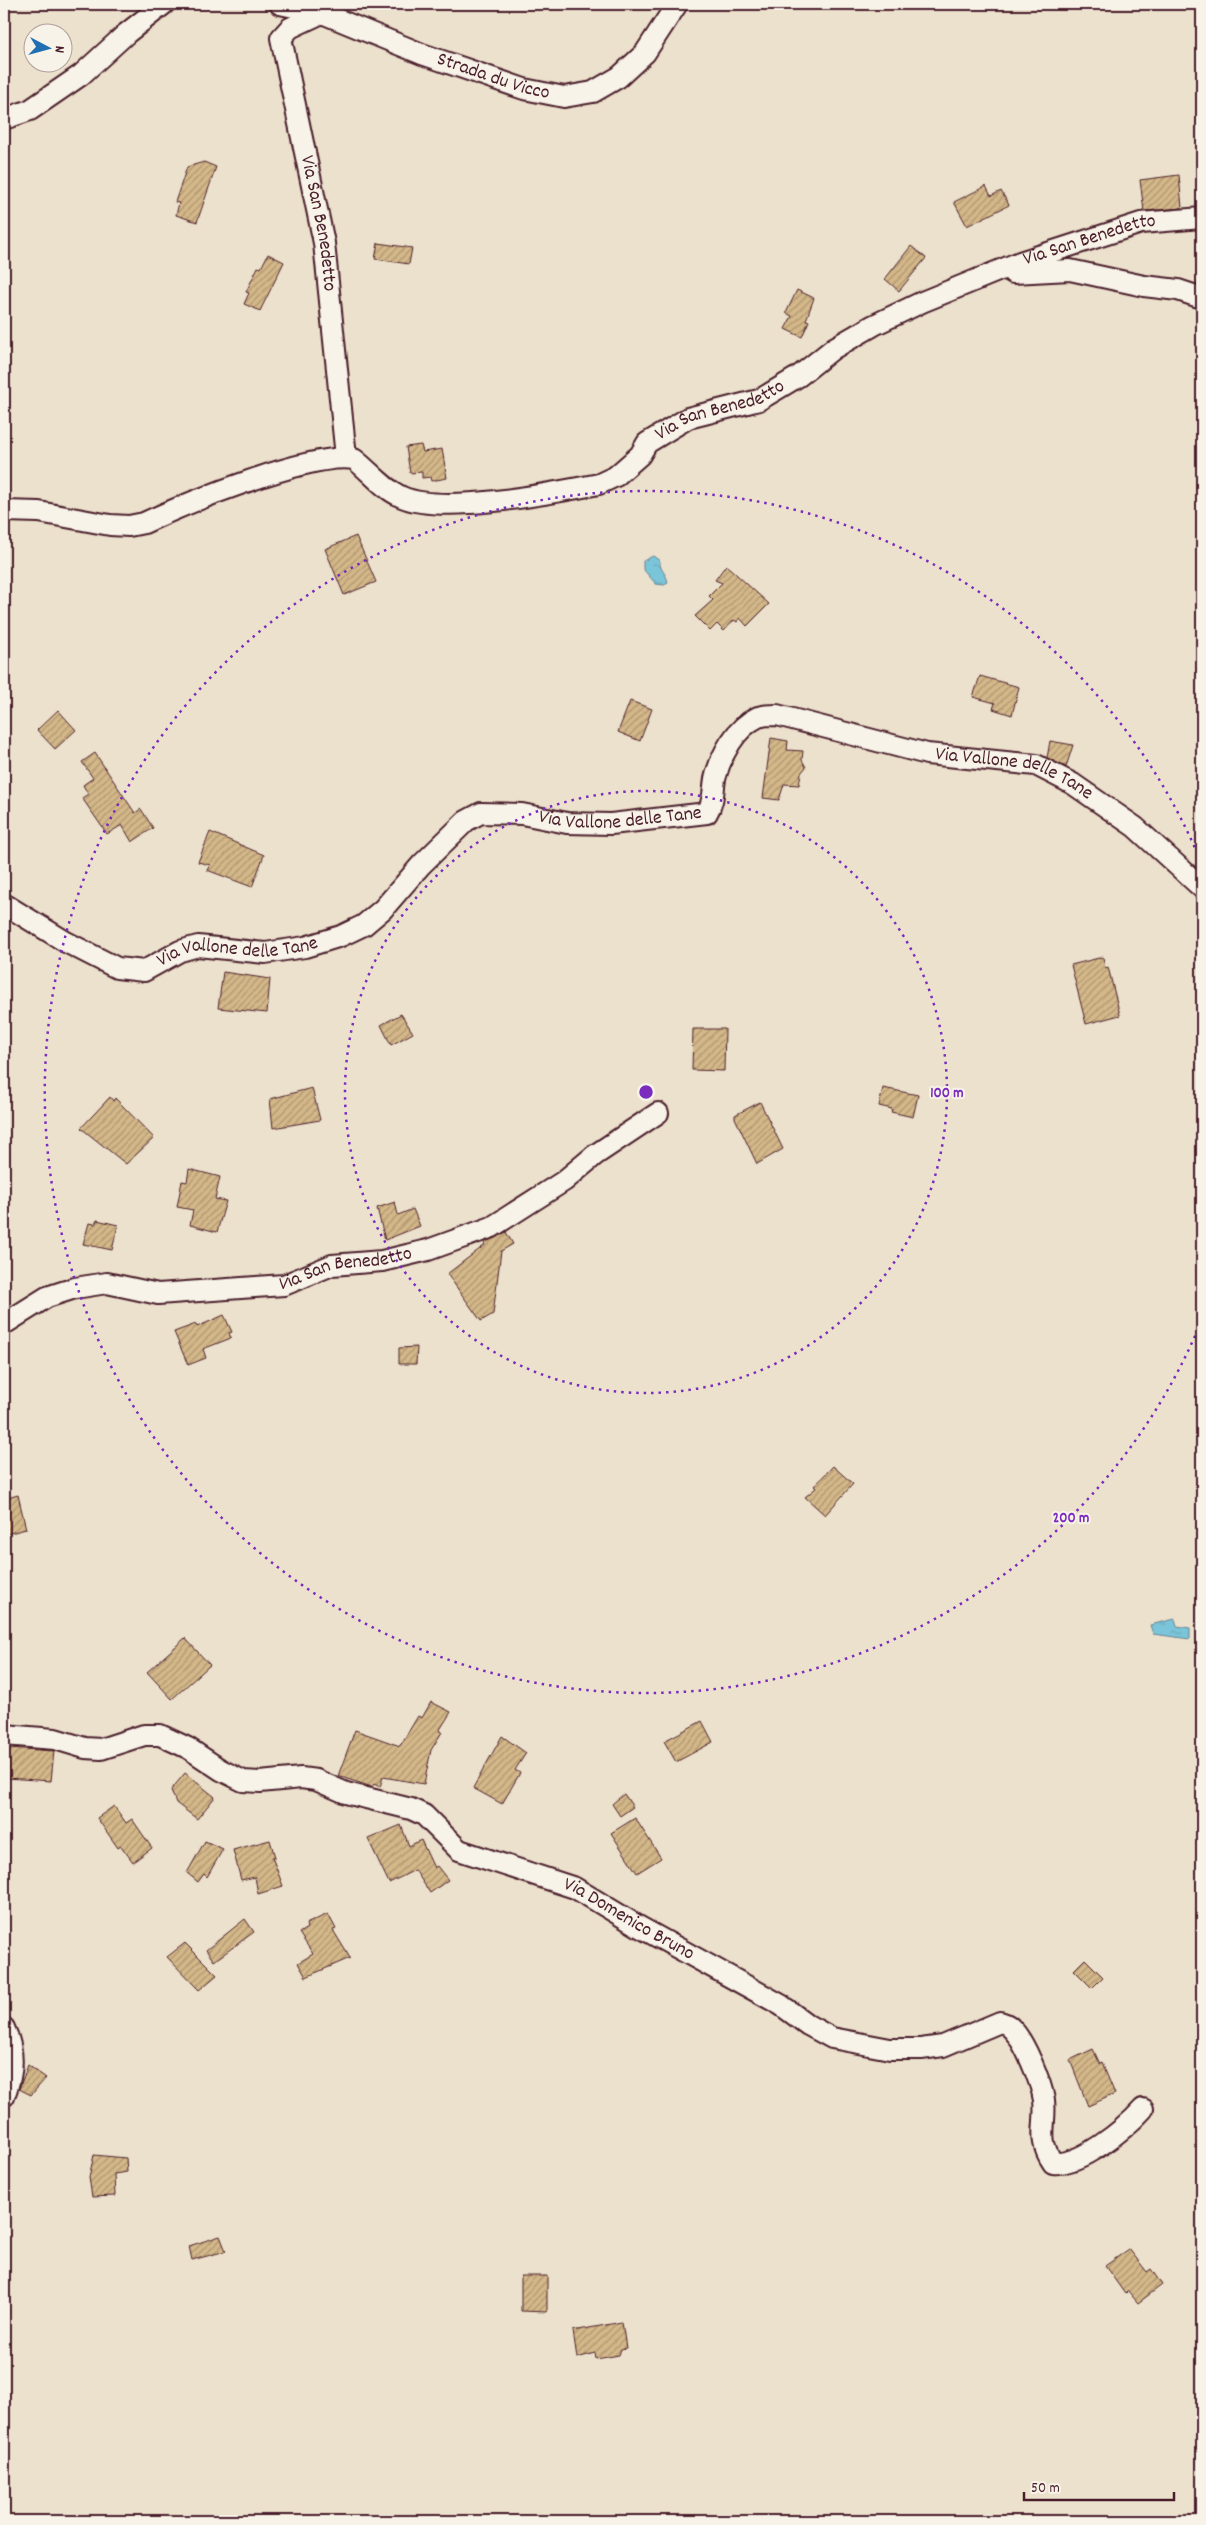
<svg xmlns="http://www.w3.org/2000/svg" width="1206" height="2525" font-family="Dekko,sans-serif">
<defs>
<pattern id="water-ripples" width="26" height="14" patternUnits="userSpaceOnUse" patternTransform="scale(1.25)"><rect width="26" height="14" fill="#7ac5d9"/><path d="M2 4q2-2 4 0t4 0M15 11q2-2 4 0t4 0" fill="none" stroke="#6ba9ba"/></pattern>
<pattern id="building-hatch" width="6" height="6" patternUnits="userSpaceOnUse" patternTransform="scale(1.25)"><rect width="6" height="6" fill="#d4b889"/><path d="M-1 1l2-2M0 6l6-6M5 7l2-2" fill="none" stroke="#ae9570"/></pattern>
</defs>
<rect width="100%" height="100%" fill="#ece1cc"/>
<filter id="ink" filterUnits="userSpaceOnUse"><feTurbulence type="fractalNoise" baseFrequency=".02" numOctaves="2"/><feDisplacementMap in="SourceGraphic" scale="10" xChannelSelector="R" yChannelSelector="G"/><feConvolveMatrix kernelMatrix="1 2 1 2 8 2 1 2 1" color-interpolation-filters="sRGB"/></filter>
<g filter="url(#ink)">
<!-- water -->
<path fill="url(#water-ripples)" stroke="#678393" d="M 653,556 L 660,561 C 659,570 667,573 668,583 L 664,585 L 656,584 L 643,569 L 643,561 Z
M 1175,1619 L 1177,1626 L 1190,1628 L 1190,1639 L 1153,1634 L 1150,1625 Z"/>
<!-- building -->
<path fill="url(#building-hatch)" stroke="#4a1f2b" d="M 204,162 L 216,167 L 197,222 L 176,215 L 179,203 L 175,202 L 187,167 Z
M 1179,175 L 1182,208 L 1144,211 L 1140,180 Z
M 986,186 L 991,196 L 1001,191 L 1009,205 L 967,226 L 954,202 Z
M 378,243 L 412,248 L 409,264 L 375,259 Z
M 911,246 L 926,258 L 899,291 L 885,279 Z
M 268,254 L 284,262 L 260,311 L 244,304 L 249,293 L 246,292 L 258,267 L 261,268 Z
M 797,290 L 814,298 L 806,320 L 809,321 L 802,337 L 785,329 L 792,316 L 786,313 Z
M 421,445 L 423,452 L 442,449 L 447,478 L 431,481 L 430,477 L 422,478 L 422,472 L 410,473 L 406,447 Z
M 356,536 L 376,582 L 344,595 L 325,549 Z
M 726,565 L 769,604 L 747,626 L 740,618 L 737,622 L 734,620 L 724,631 L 717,624 L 710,631 L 695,616 L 713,600 L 709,596 L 722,583 L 715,580 Z
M 980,676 L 1019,687 L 1012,715 L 993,709 L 995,703 L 973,697 Z
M 630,701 L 652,709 L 640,741 L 618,732 Z
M 58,710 L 76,730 L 55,749 L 37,730 Z
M 771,738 L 788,741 L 787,750 L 803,751 L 802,760 L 806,767 L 801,773 L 799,785 L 784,784 L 779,800 L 763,798 Z
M 1050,741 L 1073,745 L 1066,767 L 1047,758 Z
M 95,753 L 135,813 L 141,809 L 153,828 L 132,842 L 122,825 L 107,834 L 82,798 L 88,794 L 83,785 L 93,778 L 82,762 Z
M 210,832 L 264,855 L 252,887 L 207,870 L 210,865 L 198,862 Z
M 1103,957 L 1105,968 L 1108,967 L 1120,1015 L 1086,1024 L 1071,965 Z
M 223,972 L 270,979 L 267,1013 L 218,1008 Z
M 401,1014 L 413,1033 L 391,1045 L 381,1025 Z
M 693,1029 L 725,1029 L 724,1071 L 692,1070 Z
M 312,1088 L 320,1120 L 273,1128 L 270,1099 Z
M 883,1088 L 918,1095 L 913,1117 L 891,1112 L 892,1109 L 879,1106 Z
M 110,1097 L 113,1101 L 115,1098 L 154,1138 L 126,1164 L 81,1128 Z
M 760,1102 L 783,1149 L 757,1164 L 735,1118 L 735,1115 Z
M 189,1169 L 220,1177 L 215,1199 L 226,1201 L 217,1232 L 190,1225 L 193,1210 L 177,1207 L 182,1181 L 187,1182 Z
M 395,1202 L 398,1215 L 413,1209 L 420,1226 L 385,1240 L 377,1208 Z
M 97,1220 L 118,1225 L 112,1250 L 83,1244 L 89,1223 L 95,1224 Z
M 506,1232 L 513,1244 L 501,1251 L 493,1314 L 481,1321 L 447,1274 L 485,1245 L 484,1243 Z
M 224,1315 L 232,1332 L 229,1333 L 231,1338 L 203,1349 L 206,1358 L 188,1365 L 174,1332 L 196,1324 L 197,1327 Z
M 417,1347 L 416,1364 L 399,1364 L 399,1348 Z
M 833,1466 L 853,1484 L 825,1515 L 805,1497 L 816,1488 L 814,1486 Z
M 18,1495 L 26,1529 L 6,1534 L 4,1499 Z
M 185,1638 L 210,1665 L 172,1699 L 147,1672 Z
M 431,1702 L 451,1712 L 439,1731 L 442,1732 L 431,1750 L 424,1784 L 383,1777 L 380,1787 L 374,1784 L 372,1787 L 338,1776 L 355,1730 L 400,1746 L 418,1716 L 422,1718 Z
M 702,1721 L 713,1742 L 676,1762 L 664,1741 Z
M 502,1736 L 526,1753 L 515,1770 L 520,1773 L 502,1804 L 473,1788 Z
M 8,1748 L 54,1751 L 51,1781 L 6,1778 Z
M 185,1773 L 215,1797 L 197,1819 L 176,1803 L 171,1790 Z
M 624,1794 L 633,1807 L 620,1816 L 612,1804 Z
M 114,1806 L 126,1823 L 132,1819 L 152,1848 L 133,1862 L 121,1846 L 118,1848 L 97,1818 Z
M 635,1818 L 661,1858 L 637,1873 L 611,1833 Z
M 401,1825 L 409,1846 L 421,1840 L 434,1868 L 437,1866 L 448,1880 L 430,1893 L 415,1870 L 389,1883 L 368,1839 Z
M 270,1840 L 275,1857 L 272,1857 L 283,1886 L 258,1894 L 255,1877 L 241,1880 L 233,1850 Z
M 205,1841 L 223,1849 L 207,1877 L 204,1874 L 198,1882 L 187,1873 Z
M 328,1914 L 336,1929 L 333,1930 L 350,1958 L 306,1977 L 298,1963 L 313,1954 L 299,1933 L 307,1928 L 306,1924 Z
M 245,1919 L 254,1932 L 214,1961 L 206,1950 Z
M 185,1943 L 217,1975 L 199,1990 L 167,1957 Z
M 1085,1959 L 1103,1977 L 1092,1988 L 1074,1970 Z
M 1093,2049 L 1100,2064 L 1102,2063 L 1115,2094 L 1088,2106 L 1070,2060 Z
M 28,2065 L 46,2078 L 31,2095 L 19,2089 Z
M 94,2155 L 126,2158 L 127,2172 L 114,2174 L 115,2196 L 92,2197 L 89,2177 Z
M 220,2236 L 226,2251 L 192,2260 L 189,2246 Z
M 1129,2249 L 1147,2272 L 1151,2269 L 1162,2285 L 1138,2303 L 1128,2291 L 1125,2294 L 1105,2266 Z
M 521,2276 L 547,2276 L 547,2312 L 521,2311 Z
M 622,2322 L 626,2348 L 621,2349 L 619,2355 L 596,2359 L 595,2353 L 577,2358 L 573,2331 Z"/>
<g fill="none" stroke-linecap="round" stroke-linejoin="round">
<defs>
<g id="street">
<path id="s1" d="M 280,4 L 322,13 L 422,54 L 524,89 L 564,97 L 593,92 L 619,77 L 645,53 L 677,4"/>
<path id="s2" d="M 322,13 L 290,28 L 281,38 L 324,243 L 346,457"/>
<path d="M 4,119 L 30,110 L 81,75 L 127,33 L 164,4"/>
<path d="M 1013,273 L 1070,270 L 1144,286 L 1178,290 L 1202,298"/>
<path id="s3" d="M 4,511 L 39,512 L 110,525 L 129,526 L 144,523 C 187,503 311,452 354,459 C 370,471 383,489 402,497 C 444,515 552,493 599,484 L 616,476 L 640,455 L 647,443 L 688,418 L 759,400 L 799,376 L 834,348 L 874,325 L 922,302 L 1020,262 L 1141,223 L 1202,218"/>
<path id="s4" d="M 4,904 L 66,942 L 117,968 L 144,971 L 180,951 L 198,946 L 265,953 L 305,947 L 341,936 L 364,925 L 383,909 L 421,865 L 466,821 L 481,813 L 522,814 L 567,823 L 611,824 L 707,813 C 714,802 713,791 715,779 C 721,755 735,728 758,717 C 763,715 772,715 777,715 L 927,754 L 1036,765 L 1073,784 L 1135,827 L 1202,888"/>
<path id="s5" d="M 4,1324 L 47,1297 L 75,1288 L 107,1283 L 158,1294 L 284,1285 L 332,1265 L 382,1261 L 428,1250 L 492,1227 L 564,1181 L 595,1155 L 658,1113"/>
<path id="s6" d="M 4,1735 L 55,1739 L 85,1748 L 101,1749 L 144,1735 L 160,1735 L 188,1748 L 221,1770 L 243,1781 L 260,1782 L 301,1778 L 316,1780 L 346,1793 L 411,1809 L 424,1815 L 459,1850 L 575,1888 L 638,1926 L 781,2005 L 808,2025 L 832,2038 L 890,2049 L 921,2049 L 943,2046 L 1000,2022 C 1003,2023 1008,2024 1010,2027 C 1024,2039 1041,2082 1044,2100 C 1047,2126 1036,2138 1053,2163 C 1080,2166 1125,2129 1143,2109"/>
<path d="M 4,2028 C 15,2051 14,2073 4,2096"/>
</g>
</defs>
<!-- street casing -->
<use href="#street" stroke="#4a1f2b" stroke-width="24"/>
<!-- street -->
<use href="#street" stroke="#f7f3e8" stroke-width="20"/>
</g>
</g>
<!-- distance rings -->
<g fill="none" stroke="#7b2cbf" stroke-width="2.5" stroke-dasharray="2.5 5">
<circle cx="646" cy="1092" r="301"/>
<path d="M1201 1322A601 601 0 1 1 1201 862"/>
</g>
<g text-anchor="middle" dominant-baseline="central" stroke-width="4" stroke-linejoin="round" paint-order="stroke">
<!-- street labels -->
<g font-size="20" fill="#4a1f2b" stroke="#f7f3e8">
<text stroke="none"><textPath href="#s1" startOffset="226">Strada du Vicco</textPath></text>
<text stroke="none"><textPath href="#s2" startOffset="238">Via San Benedetto</textPath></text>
<text stroke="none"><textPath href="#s3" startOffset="1179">Via San Benedetto</textPath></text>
<text stroke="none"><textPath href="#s3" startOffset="769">Via San Benedetto</textPath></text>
<text stroke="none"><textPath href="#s4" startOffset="1156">Via Vallone delle Tane</textPath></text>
<text stroke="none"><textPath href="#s4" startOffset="691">Via Vallone delle Tane</textPath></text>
<text stroke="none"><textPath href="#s4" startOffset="256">Via Vallone delle Tane</textPath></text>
<text stroke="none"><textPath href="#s5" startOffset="355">Via San Benedetto</textPath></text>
<text stroke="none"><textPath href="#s6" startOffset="676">Via Domenico Bruno</textPath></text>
</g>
</g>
<circle cx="646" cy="1092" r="8" fill="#7b2cbf" stroke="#f7f3e8" stroke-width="2.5"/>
<g font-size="15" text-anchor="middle" font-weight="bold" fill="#7b2cbf" stroke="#f7f3e8" stroke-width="4" stroke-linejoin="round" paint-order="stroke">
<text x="947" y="1097">100 m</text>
<text x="1071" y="1522">200 m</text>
</g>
<!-- margin -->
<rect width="1206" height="2525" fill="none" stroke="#f7f3e8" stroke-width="20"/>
<rect x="10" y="10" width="1186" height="2505" fill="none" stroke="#4a1f2b" stroke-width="2" filter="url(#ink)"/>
<!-- north arrow -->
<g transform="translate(48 48) rotate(96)"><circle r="24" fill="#f7f3e8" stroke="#b29e9c"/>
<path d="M0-4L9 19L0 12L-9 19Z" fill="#1f6fb2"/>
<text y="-8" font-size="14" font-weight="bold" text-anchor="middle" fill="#4a1f2b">N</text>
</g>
<!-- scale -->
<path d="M1024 2492v8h150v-8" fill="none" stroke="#4a1f2b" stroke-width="2.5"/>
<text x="1031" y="2492" font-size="15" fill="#4a1f2b" stroke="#f7f3e8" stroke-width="4" paint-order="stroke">50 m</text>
</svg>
